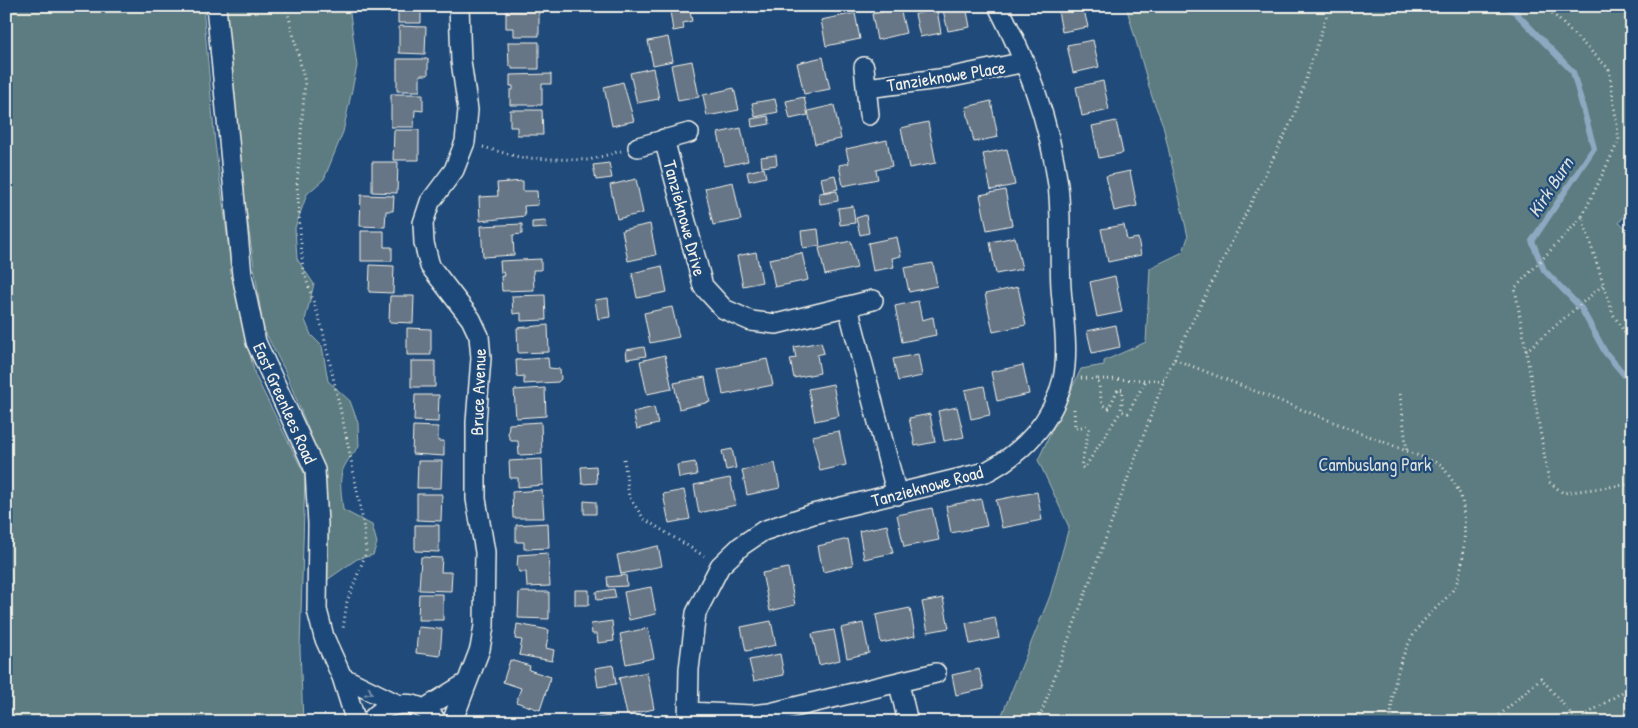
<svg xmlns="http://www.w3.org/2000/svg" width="1638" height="728" font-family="'Patrick Hand',sans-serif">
<rect width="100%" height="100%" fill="#1f4a7a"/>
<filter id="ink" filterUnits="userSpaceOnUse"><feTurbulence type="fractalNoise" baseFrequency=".02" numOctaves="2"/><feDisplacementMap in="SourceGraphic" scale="10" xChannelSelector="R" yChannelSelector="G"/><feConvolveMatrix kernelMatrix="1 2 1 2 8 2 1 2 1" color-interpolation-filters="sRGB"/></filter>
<g filter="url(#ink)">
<!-- green -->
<path fill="#5c7c81" stroke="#a8b6b4" d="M 6,6 L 203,6 L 215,143 L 234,286 L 255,375 L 305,475 L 300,649 L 303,722 L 6,722 Z
M 226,6 L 349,6 L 357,66 L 343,132 L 324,179 L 307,194 L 295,228 L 297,259 L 314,284 L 305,320 L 311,335 L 322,346 L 328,381 L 350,401 L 358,423 L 359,447 C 336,472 340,478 343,510 L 372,525 L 377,543 L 373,555 L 357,559 L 327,580 L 323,466 L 285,371 L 263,328 L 244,197 Z
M 1126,6 L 1632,6 L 1632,205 L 1619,223 L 1632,232 L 1632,722 L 999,722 L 1050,596 L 1069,527 L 1038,460 L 1081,369 L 1104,365 L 1104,361 L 1146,342 L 1150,268 L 1183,252 L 1188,237 L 1163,125 L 1152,97 Z"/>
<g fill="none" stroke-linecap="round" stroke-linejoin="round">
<!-- stream -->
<path stroke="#8da8c0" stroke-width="6" d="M 1505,6 L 1515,12 L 1573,72 L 1594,148 L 1532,241 L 1544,270 L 1581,308 L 1605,352 L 1632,384"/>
</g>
<!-- building -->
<path fill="#667686" stroke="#f4f1e8" d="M 398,6 L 429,6 L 421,7 L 421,23 L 398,23 Z
M 678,6 L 689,6 L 692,21 L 683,23 L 684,29 L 673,31 L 670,11 L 679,10 Z
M 942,6 L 966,6 L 970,27 L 948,31 Z
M 1057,6 L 1083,6 L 1088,27 L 1062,32 Z
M 900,8 L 906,33 L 877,40 L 872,14 Z
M 937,10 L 941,33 L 920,37 L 915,14 Z
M 506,11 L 539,11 L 539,36 L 514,36 L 514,28 L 506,28 Z
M 855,13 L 860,39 L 826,46 L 821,20 Z
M 399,26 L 426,27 L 425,54 L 399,53 Z
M 668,37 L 673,61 L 653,65 L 648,41 Z
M 1093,40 L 1099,67 L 1073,73 L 1067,45 Z
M 508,42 L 539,42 L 539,69 L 512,69 L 512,66 L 509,66 Z
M 823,57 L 830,89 L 804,94 L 797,63 Z
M 397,59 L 428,59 L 428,75 L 420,75 L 420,91 L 397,91 Z
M 692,61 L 699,97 L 678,101 L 671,65 Z
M 653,68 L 659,99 L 637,103 L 630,73 Z
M 551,74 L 551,84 L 542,84 L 542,105 L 510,105 L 510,90 L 513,90 L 513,86 L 510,86 L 510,75 Z
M 1103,81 L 1109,110 L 1082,116 L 1076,87 Z
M 623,82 L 634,121 L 612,126 L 604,87 Z
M 734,88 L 739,110 L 707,116 L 703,95 Z
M 391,94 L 423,94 L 423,111 L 415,110 L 414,127 L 391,127 Z
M 804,97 L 808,115 L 790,119 L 786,101 Z
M 775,99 L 778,112 L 755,117 L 752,103 Z
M 991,101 L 998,137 L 974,142 L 966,107 Z
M 834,105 L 841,139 L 815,144 L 808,111 Z
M 510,110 L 542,110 L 543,135 L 517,135 L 517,127 L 510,127 Z
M 768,116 L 770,124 L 752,127 L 751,119 Z
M 1116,121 L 1123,153 L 1099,158 L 1092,126 Z
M 928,122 L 936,163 L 909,168 L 901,128 Z
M 741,128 L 748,161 L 725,166 L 718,133 Z
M 394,130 L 419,130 L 419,160 L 393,160 Z
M 887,140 L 892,166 L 876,170 L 878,179 L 843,186 L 839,165 L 849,163 L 846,149 Z
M 1007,149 L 1015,185 L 991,190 L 983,154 Z
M 776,155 L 777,165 L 762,167 L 761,157 Z
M 372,162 L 398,162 L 397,193 L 372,192 Z
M 609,163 L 612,178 L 596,180 L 593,165 Z
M 764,168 L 766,177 L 749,181 L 747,172 Z
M 1130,171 L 1137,206 L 1114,211 L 1106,176 Z
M 835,175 L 838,189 L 824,192 L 821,178 Z
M 636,179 L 643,213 L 617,219 L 610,185 Z
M 523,181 L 523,191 L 537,191 L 538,205 L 524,206 L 525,216 L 480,221 L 479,197 L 498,196 L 497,183 Z
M 733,182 L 741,220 L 713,225 L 705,188 Z
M 1005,190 L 1012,225 L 987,230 L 980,195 Z
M 837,191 L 838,201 L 820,204 L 819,193 Z
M 361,195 L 394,196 L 393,211 L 386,211 L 385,227 L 360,226 Z
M 853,206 L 855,223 L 840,225 L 838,208 Z
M 866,215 L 869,233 L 860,235 L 856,218 Z
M 546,221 L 547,228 L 532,229 L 532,222 Z
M 522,224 L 522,234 L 513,235 L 514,255 L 483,257 L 481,226 Z
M 650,224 L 656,255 L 628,261 L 622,230 Z
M 1124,225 L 1127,240 L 1138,238 L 1141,255 L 1108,262 L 1101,229 Z
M 818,229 L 820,246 L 803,248 L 801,231 Z
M 361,231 L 384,231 L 384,247 L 392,247 L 392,261 L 361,261 Z
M 897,237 L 901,256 L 892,258 L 894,267 L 873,271 L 868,243 Z
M 1015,237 L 1022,269 L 996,274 L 990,242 Z
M 851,241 L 857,268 L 825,275 L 819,248 Z
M 756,252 L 762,282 L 743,286 L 737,256 Z
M 802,253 L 808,280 L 775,287 L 769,259 Z
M 541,259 L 541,270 L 533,270 L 534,290 L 502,291 L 501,276 L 504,276 L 503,272 L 501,273 L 500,261 Z
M 933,263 L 937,286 L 909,292 L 904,268 Z
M 370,265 L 394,266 L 393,293 L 369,292 Z
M 662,266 L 667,292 L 637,298 L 632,273 Z
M 1115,276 L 1122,312 L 1097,317 L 1090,282 Z
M 1018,287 L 1026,325 L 993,332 L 985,294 Z
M 545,295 L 546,320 L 521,321 L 521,313 L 513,314 L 512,296 Z
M 390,296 L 414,296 L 413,323 L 389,322 Z
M 608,298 L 610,317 L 598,319 L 595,300 Z
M 918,301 L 922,320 L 933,317 L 936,335 L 902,342 L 895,306 Z
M 672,307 L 679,337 L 650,343 L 644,313 Z
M 548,325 L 549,352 L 518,353 L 517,328 Z
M 1116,325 L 1120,347 L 1092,353 L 1087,331 Z
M 407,328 L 431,329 L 431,355 L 407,355 Z
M 821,342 L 824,353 L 817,355 L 820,373 L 794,378 L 790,359 L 796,358 L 794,347 Z
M 644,347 L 646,356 L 627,359 L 626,350 Z
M 918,354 L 922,376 L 898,381 L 893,359 Z
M 665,355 L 672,389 L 647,394 L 640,361 Z
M 548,358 L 549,368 L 560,369 L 561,379 L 558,382 L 524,384 L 524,376 L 517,377 L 516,360 Z
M 767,359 L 773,385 L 723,395 L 718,369 Z
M 411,361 L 435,361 L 435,387 L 411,387 Z
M 1023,365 L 1029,394 L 997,401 L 991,372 Z
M 705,377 L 710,402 L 679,409 L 674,383 Z
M 833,384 L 839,416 L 815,421 L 808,389 Z
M 984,386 L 990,415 L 971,419 L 965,390 Z
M 545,388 L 546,416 L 516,418 L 514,390 Z
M 415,395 L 439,395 L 438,422 L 414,421 Z
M 654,407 L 658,424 L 637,429 L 633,412 Z
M 957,407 L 964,437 L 944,441 L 938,411 Z
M 930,414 L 935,442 L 915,446 L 909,418 Z
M 541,422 L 542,454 L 519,455 L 518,441 L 511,441 L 508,435 L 509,424 Z
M 413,426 L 438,427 L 438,441 L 444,441 L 444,456 L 412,454 Z
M 839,431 L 846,465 L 820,471 L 812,436 Z
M 732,449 L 736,468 L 726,470 L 722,451 Z
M 542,459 L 543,485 L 518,487 L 518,478 L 510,478 L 509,461 Z
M 418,461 L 442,461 L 441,488 L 417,488 Z
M 695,462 L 697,475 L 679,478 L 677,465 Z
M 775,463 L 780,488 L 747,495 L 742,470 Z
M 596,466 L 597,483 L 582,484 L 581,467 Z
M 730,478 L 736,505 L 699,513 L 694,485 Z
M 542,490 L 544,518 L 513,518 L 512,492 Z
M 684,490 L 690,519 L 669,523 L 663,494 Z
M 1037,492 L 1042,520 L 1002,528 L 996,500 Z
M 417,494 L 442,494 L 441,521 L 417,520 Z
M 981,499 L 987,526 L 951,533 L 946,506 Z
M 584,501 L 596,502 L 596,514 L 584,514 Z
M 932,508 L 939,540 L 904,547 L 897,515 Z
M 548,523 L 549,548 L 524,549 L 524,542 L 516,542 L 516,525 Z
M 415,525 L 439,525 L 439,552 L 415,551 Z
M 887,525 L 893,553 L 864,559 L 859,531 Z
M 848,539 L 853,565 L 823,572 L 818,546 Z
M 658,546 L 662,566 L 621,574 L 617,555 Z
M 548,553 L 550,586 L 527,587 L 526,572 L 519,572 L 517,566 L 518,555 Z
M 421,557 L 442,558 L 441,572 L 452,572 L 451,591 L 419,590 Z
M 788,568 L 795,605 L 770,611 L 762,573 Z
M 626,575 L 627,586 L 608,587 L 607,577 Z
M 651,587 L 656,614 L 629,620 L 624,592 Z
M 614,589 L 616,598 L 597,600 L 596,592 Z
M 575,590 L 589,590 L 589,605 L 575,605 Z
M 522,592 L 549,592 L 549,619 L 518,618 L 519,593 Z
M 419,594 L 443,594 L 443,620 L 418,620 Z
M 943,598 L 949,628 L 928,632 L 922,602 Z
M 910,608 L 915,636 L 881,643 L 876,615 Z
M 995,617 L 999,638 L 970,644 L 966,623 Z
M 612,621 L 614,641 L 598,643 L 597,634 L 592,634 L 591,624 Z
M 771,621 L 776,645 L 746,651 L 741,627 Z
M 863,623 L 869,653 L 847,658 L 841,628 Z
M 517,624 L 549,630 L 546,648 L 554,650 L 552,661 L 519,655 L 522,640 L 515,639 Z
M 418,627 L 442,629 L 440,656 L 416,653 Z
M 648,628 L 654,658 L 626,664 L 620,634 Z
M 834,630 L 840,660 L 819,665 L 812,634 Z
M 780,654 L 784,675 L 754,681 L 749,660 Z
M 510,660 L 530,666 L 529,670 L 551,677 L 540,710 L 516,702 L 521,688 L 503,682 Z
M 613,665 L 616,684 L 598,687 L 595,668 Z
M 979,669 L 984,689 L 956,695 L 952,675 Z
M 647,672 L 654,709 L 627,715 L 619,678 Z
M 609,716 L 610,722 L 592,722 L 592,719 Z"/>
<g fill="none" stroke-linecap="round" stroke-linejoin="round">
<defs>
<path id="minor" d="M 216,6 L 242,275 L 256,342 L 315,470 L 318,524 L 317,610 L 324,637 L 342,677 L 356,722
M 864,67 L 869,115
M 866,88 L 947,78 L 1025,62
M 664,139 L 703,286 L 724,309 L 751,321 L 776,324 L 873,300
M 638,147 L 689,133
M 848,307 L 897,495
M 342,677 L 397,704
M 899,684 L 907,718
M 424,709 L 466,683
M 688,712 L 752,715 L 770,713 L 936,673
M 370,722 C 386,699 422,698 437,722
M 452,722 L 480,649 L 484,626 L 485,552 L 476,499 L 476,422 L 481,358 L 479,336 L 471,319 L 430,266 L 424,243 L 423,223 L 430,202 L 454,170 L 465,142 L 468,110 L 461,61 L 459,6
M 688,722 L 689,669 L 696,613 L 720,566 L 741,546 L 763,531 L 813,514 L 986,472 C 1023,453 1053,421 1063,379 C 1069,351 1063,316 1061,288 C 1059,254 1062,219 1058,185 C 1049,119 1028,65 998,6"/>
</defs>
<!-- minor casing -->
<use href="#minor" stroke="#f4f1e8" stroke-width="22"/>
<!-- path -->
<path stroke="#f4f1e8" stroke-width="3" stroke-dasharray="1 4" stroke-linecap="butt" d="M 285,6 L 289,17 L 305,82 L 297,185 L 303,270 L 322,327 L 349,449 L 363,522 L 366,553 L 347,602 L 343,629
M 1545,6 L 1609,69 L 1619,140 L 1582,217 L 1613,314 L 1632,344
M 483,147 L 522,158 L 589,160 L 621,151
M 1582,217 L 1515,288 L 1549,482 L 1563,493 L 1632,484
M 1526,351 L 1603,285
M 1174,359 L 1293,118 L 1330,6
M 1081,378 L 1098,379 L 1102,405 L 1109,408 L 1118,389 L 1123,390 L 1121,411 L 1128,413 L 1146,380 L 1164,380 L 1174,359 L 1442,465 C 1447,474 1456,484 1460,494 C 1468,514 1465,570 1454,588 C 1445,602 1430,612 1420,625 C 1400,652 1391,688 1391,722
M 1098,379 L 1146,380
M 1400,394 L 1407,452
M 1074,409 L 1075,428 L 1088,426 L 1089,429 L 1081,466 L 1083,468 L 1085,467 L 1121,411
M 624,459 L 629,497 L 644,519 L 704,556
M 1632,530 L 1630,588 L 1632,591
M 1038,722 L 1164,380
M 1457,722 L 1467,722
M 1492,722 L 1541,678 L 1578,722
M 1584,722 L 1584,716 L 1632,686
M 1611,722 L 1632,711"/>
<!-- minor -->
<use href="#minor" stroke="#1f4a7a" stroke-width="19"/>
</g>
<!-- one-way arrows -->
<defs><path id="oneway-chevron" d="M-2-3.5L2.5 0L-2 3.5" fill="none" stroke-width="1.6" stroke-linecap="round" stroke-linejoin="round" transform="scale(1.25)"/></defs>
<use stroke="#748da6" href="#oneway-chevron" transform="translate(369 692) rotate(26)"/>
</g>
<g text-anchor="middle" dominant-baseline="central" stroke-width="4.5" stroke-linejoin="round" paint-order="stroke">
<!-- street labels -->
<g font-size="18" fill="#f4f1e8" stroke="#1f4a7a">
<text transform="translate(946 76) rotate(-9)">Tanzieknowe Place</text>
<text transform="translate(685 218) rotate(75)">Tanzieknowe Drive</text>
<text transform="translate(478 392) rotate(-88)">Bruce Avenue</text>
<text transform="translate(285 403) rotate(66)">East Greenlees Road</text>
<text transform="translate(927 486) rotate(-15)">Tanzieknowe Road</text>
</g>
<!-- park labels -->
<g font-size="18" fill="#dddfd9" stroke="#1f4a7a">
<text x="1375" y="464">Cambuslang Park</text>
</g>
<!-- water labels -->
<g font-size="19" font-style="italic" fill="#dadfde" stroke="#1f4a7a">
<text transform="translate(1550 187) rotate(-57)">Kirk Burn</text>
</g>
</g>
<!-- margin -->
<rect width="1638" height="728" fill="none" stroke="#1f4a7a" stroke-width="25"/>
<rect x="12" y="12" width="1613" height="703" fill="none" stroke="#f4f1e8" stroke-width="2" filter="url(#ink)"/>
</svg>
